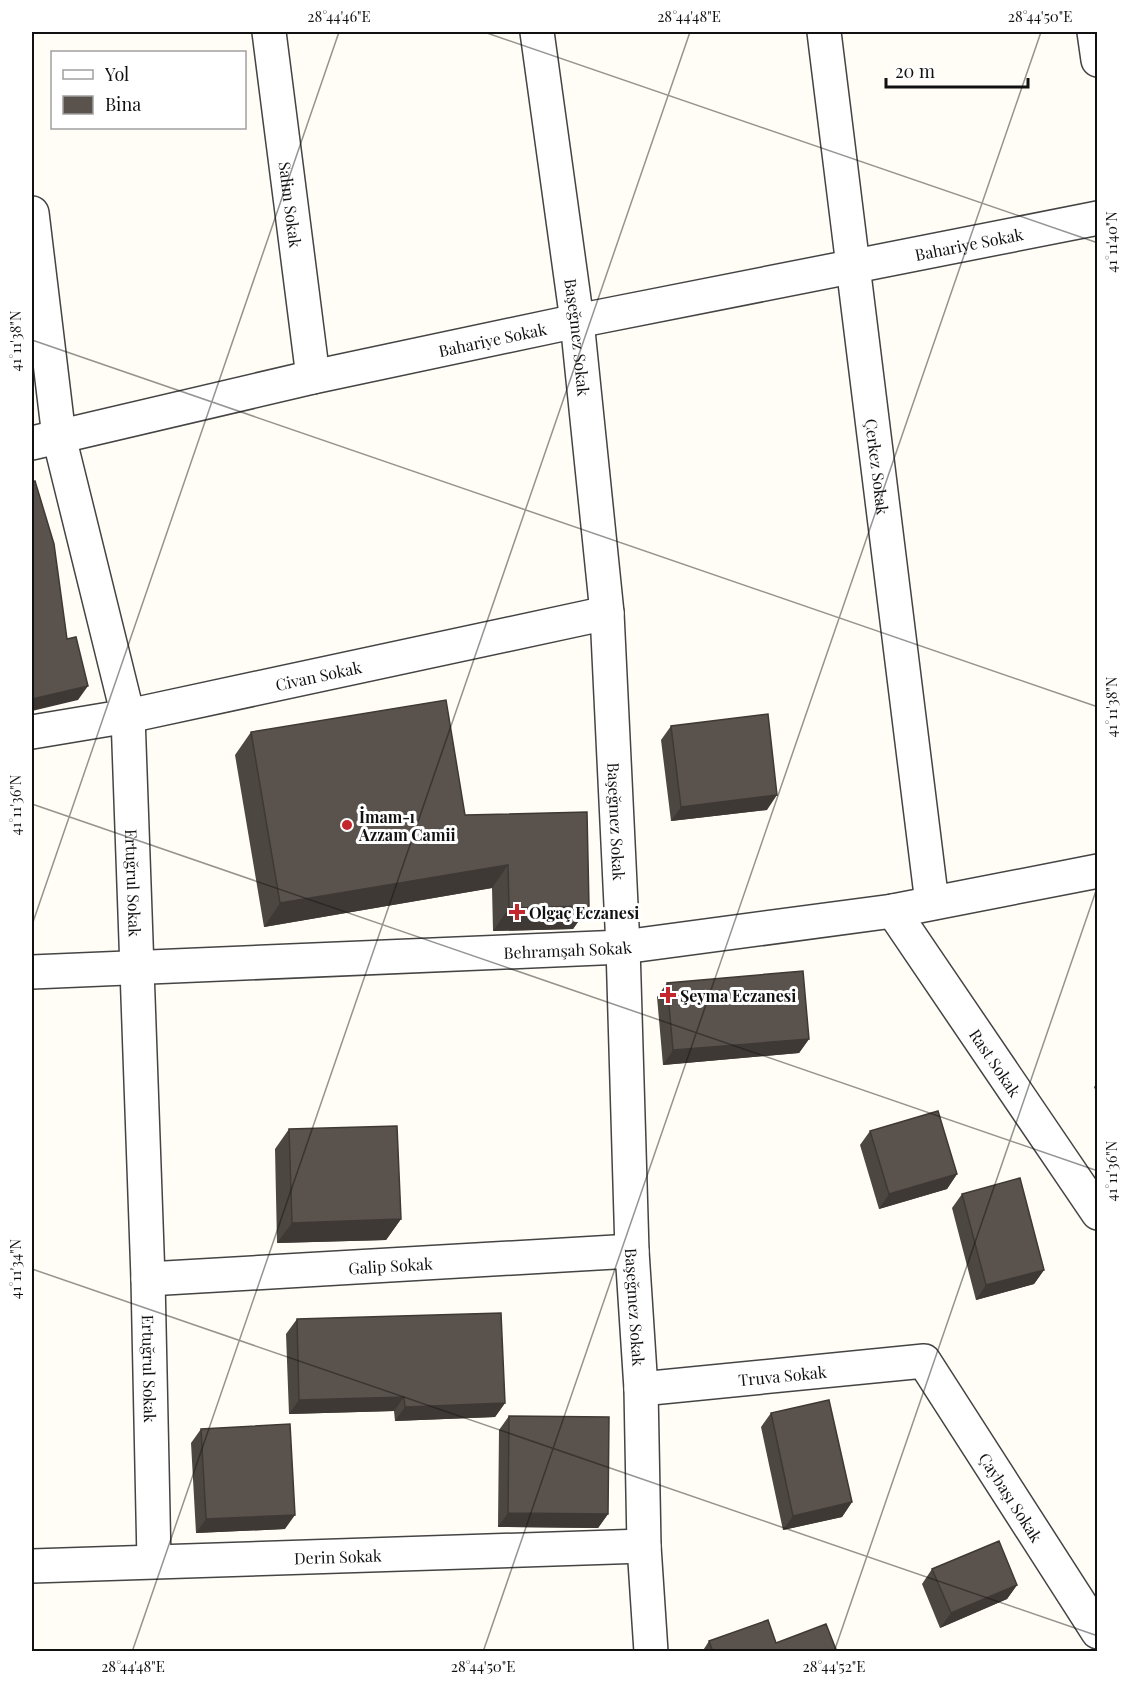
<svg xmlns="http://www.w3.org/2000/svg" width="1129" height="1683" font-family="'Playfair Display',serif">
<rect width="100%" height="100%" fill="#fffdf5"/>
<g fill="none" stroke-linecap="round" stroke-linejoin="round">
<defs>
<g id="minor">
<path id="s1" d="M 269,32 L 313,377"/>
<path id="s2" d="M 537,32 L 577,321 L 607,613 L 623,947 L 632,1251 L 641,1389 L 644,1546 L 651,1652"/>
<path id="s3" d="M 824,32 L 932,903"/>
<path d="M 1094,32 L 1098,60"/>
<path id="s4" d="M 32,213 L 59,437 L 128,716 L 148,1279 L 154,1561"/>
<path id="s5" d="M 32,443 L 313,377 L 577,321 L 1098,218"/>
<path id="s6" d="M 32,732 L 128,716 L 607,613"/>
<path id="s7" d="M 893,911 L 1098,1213"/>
<path id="s8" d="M 32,972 L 623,947 L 893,911 L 1098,871"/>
<path id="s9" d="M 148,1279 L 632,1251"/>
<path id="s10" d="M 641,1389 L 924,1361 L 1098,1632"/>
<path id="s11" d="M 32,1566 L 644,1546"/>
</g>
</defs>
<!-- minor casing -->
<use href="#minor" stroke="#444" stroke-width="36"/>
<!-- minor -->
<use href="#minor" stroke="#fff" stroke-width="33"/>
</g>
<!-- wall -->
<path fill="#4d4742" d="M 671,726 L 767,810 L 671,821 L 661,740 Z
M 251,732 L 465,815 L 589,906 L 573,929 L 493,931 L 492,888 L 264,927 L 235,755 Z
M 667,983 L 809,1039 L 799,1053 L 663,1065 L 657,997 Z
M 1098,1082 L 1098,1096 L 1094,1087 Z
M 289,1129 L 401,1219 L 386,1240 L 277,1243 L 275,1149 Z
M 870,1131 L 957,1174 L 947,1189 L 879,1209 L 860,1145 Z
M 962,1194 L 1044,1270 L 1034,1284 L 976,1300 L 952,1208 Z
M 297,1319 L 505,1403 L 495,1417 L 395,1421 L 394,1411 L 289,1414 L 286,1334 Z
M 771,1413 L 852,1502 L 842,1517 L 783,1530 L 761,1427 Z
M 509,1416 L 608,1514 L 598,1528 L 498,1527 L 499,1430 Z
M 201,1429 L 285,1529 L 196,1533 L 191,1443 Z
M 932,1569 L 1017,1585 L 1007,1599 L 940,1628 L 922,1584 Z
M 709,1641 L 776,1643 L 837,1652 L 702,1652 Z"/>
<!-- shaded-wall -->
<path fill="#3f3936" d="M 88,686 L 78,700 L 32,711 L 32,699 Z
M 777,795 L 767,810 L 671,821 L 681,807 Z
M 508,865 L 492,888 L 264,927 L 280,903 Z
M 589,906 L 573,929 L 493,931 L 509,908 Z
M 809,1039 L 799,1053 L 663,1065 L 673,1050 Z
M 957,1174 L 947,1189 L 879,1209 L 889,1194 Z
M 401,1219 L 386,1240 L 277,1243 L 292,1223 Z
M 1044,1270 L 1034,1284 L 976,1300 L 986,1285 Z
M 404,1397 L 394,1411 L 289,1414 L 299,1400 Z
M 505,1403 L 495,1417 L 395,1421 L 405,1407 Z
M 852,1502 L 842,1517 L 783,1530 L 793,1516 Z
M 508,1513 L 608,1514 L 598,1528 L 498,1527 Z
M 295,1515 L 285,1529 L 196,1533 L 206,1519 Z
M 1017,1585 L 1007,1599 L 940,1628 L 951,1613 Z"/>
<!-- building -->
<path fill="#5a524d" stroke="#3f3936" stroke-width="1.5" d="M 35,481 L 54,544 L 67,639 L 76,637 L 88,686 L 32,699 L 32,482 Z
M 446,700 L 465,815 L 587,812 L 589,906 L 509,908 L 508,865 L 280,903 L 251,732 Z
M 768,714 L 777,795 L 681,807 L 671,726 Z
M 803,971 L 809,1039 L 673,1050 L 667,983 Z
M 938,1111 L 957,1174 L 889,1194 L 870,1131 Z
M 397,1126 L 401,1219 L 292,1223 L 289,1129 Z
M 1020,1178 L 1044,1270 L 986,1285 L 962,1194 Z
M 501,1313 L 505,1403 L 405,1407 L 404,1397 L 299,1400 L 297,1319 Z
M 829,1400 L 852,1502 L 793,1516 L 771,1413 Z
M 509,1416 L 609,1417 L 608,1514 L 508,1513 Z
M 290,1424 L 295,1515 L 206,1519 L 201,1429 Z
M 999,1541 L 1017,1585 L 951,1613 L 932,1569 Z
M 768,1620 L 776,1643 L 826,1624 L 837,1652 L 713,1652 L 709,1641 Z"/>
<!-- ticks -->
<path fill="none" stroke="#111" stroke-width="1.5" stroke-opacity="0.45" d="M 484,32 L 1098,243M 32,340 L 1098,707M 32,804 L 1098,1171M 32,925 L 339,32M 32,1269 L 1098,1636M 132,1652 L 690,32M 483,1652 L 1041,32M 834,1652 L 1098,885"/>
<!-- markers -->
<g fill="#c4262e" stroke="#fff" stroke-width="2">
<circle cx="347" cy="825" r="6"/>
<path d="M514 903h6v6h6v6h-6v6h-6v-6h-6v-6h6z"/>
<path d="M665 986h6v6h6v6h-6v6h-6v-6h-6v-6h6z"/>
</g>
<g text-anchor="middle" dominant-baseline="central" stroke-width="6" stroke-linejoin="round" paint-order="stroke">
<!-- street labels -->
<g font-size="16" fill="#111" stroke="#fff">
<text stroke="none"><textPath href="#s1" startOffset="174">Salim Sokak</textPath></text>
<text stroke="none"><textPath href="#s5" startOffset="958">Bahariye Sokak</textPath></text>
<text stroke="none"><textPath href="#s2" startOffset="308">Başeğmez Sokak</textPath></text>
<text stroke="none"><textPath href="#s5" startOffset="472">Bahariye Sokak</textPath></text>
<text stroke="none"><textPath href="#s3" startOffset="438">Çerkez Sokak</textPath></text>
<text stroke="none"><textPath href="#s6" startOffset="292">Civan Sokak</textPath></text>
<text stroke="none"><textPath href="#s2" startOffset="794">Başeğmez Sokak</textPath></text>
<text stroke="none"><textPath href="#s4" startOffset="680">Ertuğrul Sokak</textPath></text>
<text stroke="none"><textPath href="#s8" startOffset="536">Behramşah Sokak</textPath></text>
<text stroke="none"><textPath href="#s7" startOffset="183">Rast Sokak</textPath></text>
<text stroke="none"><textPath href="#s9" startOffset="243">Galip Sokak</textPath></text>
<text stroke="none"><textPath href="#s2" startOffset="1280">Başeğmez Sokak</textPath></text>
<text stroke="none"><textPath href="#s4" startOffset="1166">Ertuğrul Sokak</textPath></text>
<text stroke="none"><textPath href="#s10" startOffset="142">Truva Sokak</textPath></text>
<text stroke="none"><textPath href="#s10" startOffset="446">Çaybaşı Sokak</textPath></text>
<text stroke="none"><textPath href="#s11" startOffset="306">Derin Sokak</textPath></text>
</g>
<!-- poi labels -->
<g font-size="16" font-weight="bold" fill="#111" stroke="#fff" text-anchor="start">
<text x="359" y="816">İmam-ı<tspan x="359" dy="18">Azzam Camii</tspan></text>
<text x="529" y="912">Olgaç Eczanesi</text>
<text x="680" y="995">Şeyma Eczanesi</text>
</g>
</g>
<!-- border -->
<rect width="1129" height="1683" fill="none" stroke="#ffffff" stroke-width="66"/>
<!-- legend -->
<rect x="51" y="51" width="195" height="78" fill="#ffffff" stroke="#a0a0a0" stroke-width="1.5"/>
<rect x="63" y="70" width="30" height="9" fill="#ffffff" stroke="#a0a0a0" stroke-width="1.5"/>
<text x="105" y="81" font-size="18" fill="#111111">Yol</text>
<rect x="63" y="96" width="30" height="18" fill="#5a524d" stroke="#a0a0a0" stroke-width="1.5"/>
<text x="105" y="111" font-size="18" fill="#111111">Bina</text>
<!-- scale -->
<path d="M886 78v9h142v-9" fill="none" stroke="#111111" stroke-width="3"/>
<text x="895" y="78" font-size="18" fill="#111111" stroke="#ffffff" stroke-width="4.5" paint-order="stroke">20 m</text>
<rect x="33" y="33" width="1063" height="1617" fill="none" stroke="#111" stroke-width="2"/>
<g font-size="15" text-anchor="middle" fill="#111">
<text x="339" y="22">28°44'46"E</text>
<text x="689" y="22">28°44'48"E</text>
<text x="1040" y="22">28°44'50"E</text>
<text transform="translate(1112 242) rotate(-90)" y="5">41°11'40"N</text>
<text transform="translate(16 341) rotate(-90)" y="5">41°11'38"N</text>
<text transform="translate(1112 707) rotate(-90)" y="5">41°11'38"N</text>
<text transform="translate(16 805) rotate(-90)" y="5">41°11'36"N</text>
<text transform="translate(1112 1171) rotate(-90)" y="5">41°11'36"N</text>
<text transform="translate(16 1269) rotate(-90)" y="5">41°11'34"N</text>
<text x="133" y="1672">28°44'48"E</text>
<text x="483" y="1672">28°44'50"E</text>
<text x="834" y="1672">28°44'52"E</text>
</g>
</svg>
